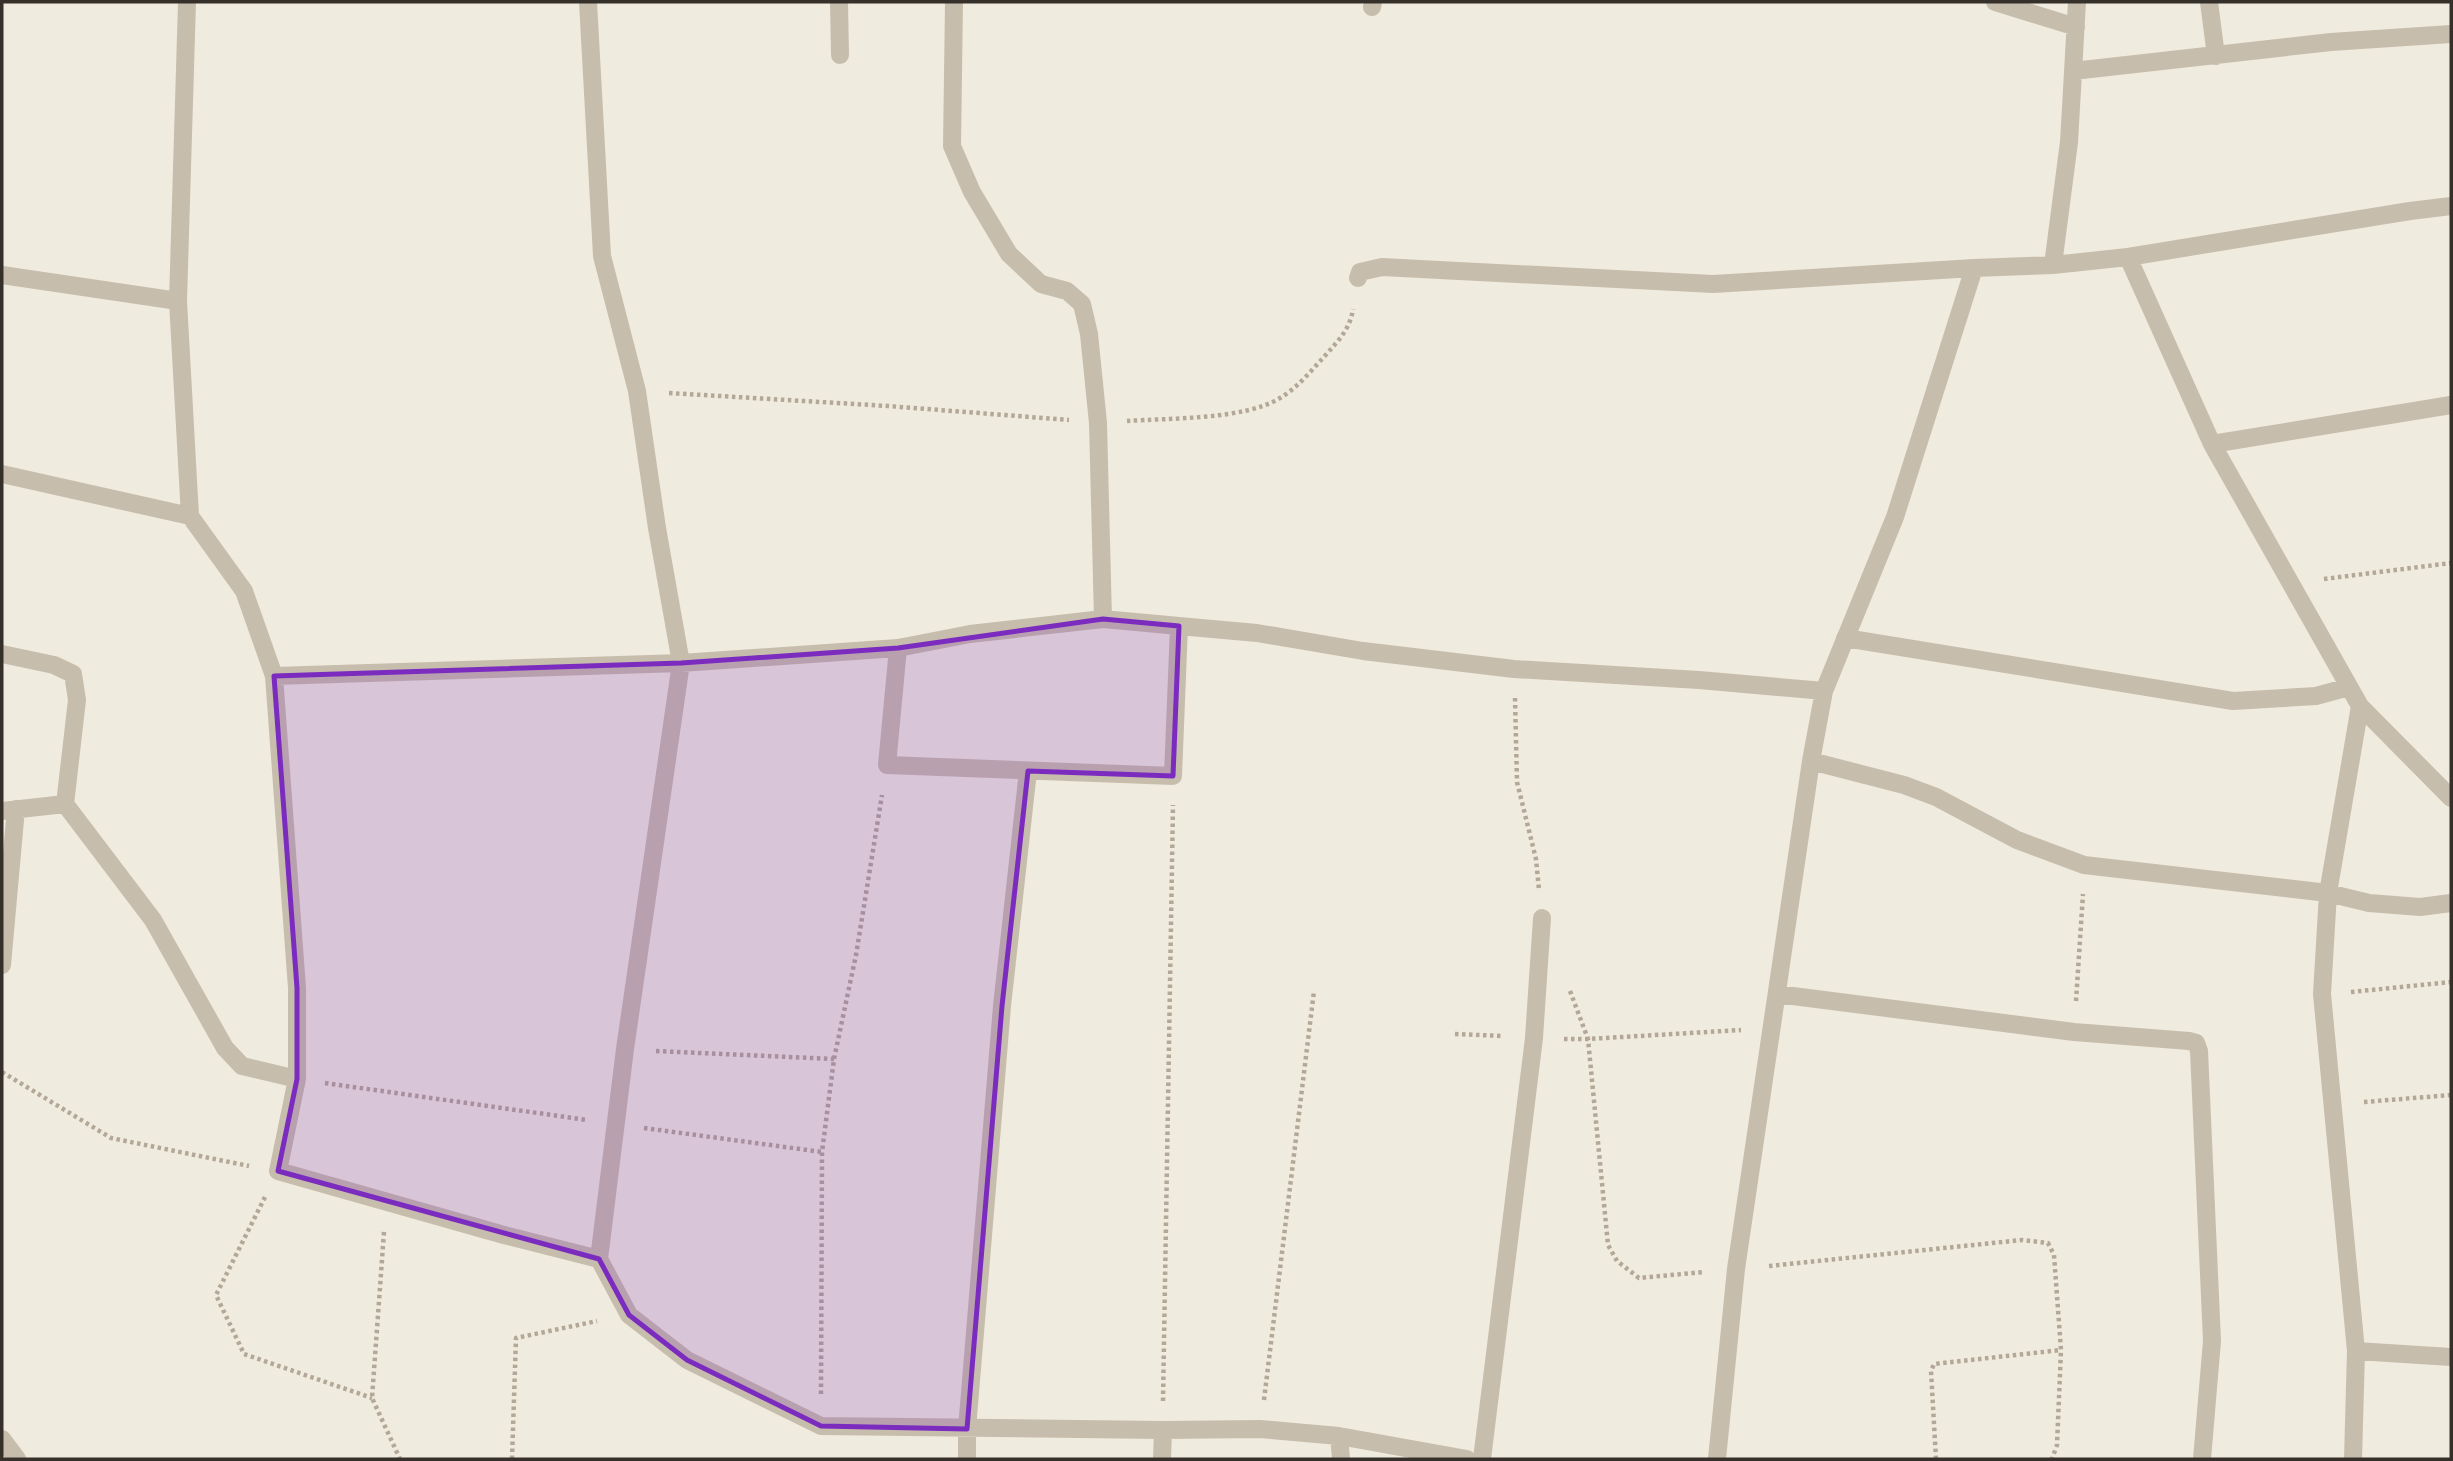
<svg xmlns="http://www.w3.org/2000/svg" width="2453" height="1461" font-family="'Fira Sans',sans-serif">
<rect width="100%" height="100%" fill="#f0ebdf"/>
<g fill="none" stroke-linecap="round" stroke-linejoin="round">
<!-- path -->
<path stroke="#b3a897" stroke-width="4.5" stroke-dasharray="3.5 3.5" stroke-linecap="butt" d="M 669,393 L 888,406 L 1069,420
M 1127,421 C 1169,418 1244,420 1280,398 C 1297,388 1310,372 1323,358 C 1337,342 1350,330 1353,309
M 2324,579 L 2451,563
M 1515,698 L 1517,782 L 1536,859 L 1539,890
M 1570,991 L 1588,1039 L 1608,1245 L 1617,1261 L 1639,1278 L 1704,1272
M 2351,992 L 2451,982
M 2076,1001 L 2083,894
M 1455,1034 L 1503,1036
M 1564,1039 L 1588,1039 L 1741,1030
M 656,1051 L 834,1059
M 2,1072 L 111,1138 L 249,1166
M 325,1083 L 587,1120
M 2364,1102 L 2451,1095
M 644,1128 L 822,1152
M 265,1197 L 216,1295 L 244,1354 L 372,1398
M 384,1232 L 372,1398 L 400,1459
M 1769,1266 L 2022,1240 L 2048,1243 L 2054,1255 L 2061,1350 L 2057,1445 L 2052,1459
M 821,1394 L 822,1152 L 834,1059 L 856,955 L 882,795
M 1264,1400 L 1314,991
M 1163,1401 L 1173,805
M 512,1459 L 516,1338 L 597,1321
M 1936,1459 L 1931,1371 L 1934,1364 L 2061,1350"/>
<!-- minor -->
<path stroke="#c7bdac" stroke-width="18" d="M 187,2 L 178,301 L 190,516 L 244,591 L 274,676 L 297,988 L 297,1079 L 278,1171 L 504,1235 L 599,1259
M 588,2 L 602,256 L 637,391 L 657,528 L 681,663 L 625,1049 L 599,1259 L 629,1315 L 687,1360 L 821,1426 L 1163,1430 L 1260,1429 L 1339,1436 L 1467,1459
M 839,2 L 840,55
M 954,2 L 952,146 L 972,192 L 1009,254 L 1041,284 L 1067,291 L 1082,304 L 1089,334 L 1098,423 L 1103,619
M 1995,2 L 2076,27
M 2209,2 L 2216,56
M 1372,7 L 1373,2
M 2073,71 L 2331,42 L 2451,34
M 2128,257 L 2212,444 L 2360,706 L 2451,798
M 2053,265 L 2069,142 L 2077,2
M 2,275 L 178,301
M 1358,278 L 1360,272 L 1382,267 L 1713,284 L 1974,268 L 2053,265 L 2128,257 L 2410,211 L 2451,206
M 2212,444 L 2451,405
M 2,474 L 190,516
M 1845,638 L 2233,701 L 2316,696 L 2349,687
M 898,648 L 970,634 L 1103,619 L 1179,626
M 2,654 L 54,665 L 73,674 L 77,700 L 65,804 L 153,920 L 225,1048 L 242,1066 L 297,1079
M 274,676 L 681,663 L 898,648 L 887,765 L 1173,776 L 1179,626 L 1257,633 L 1363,651 L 1514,669 L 1699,680 L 1824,691
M 1811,761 L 1904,785 L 1936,797 L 2017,840 L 2084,865 L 2328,893 L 2369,903 L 2420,907 L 2451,903
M 2,811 L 65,804
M 2,965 L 16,809
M 1777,994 L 2074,1032 L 2189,1041 L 2196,1043 L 2199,1051 L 2212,1341 L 2202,1459
M 2356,1351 L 2451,1357
M 1339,1436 L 1341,1459
M 2,1439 L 17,1459
M 967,1459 L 967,1429 L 1002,1006 L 1028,771
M 1162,1459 L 1163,1430
M 1482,1459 L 1534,1038 L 1542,918
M 1717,1459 L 1736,1269 L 1811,761 L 1824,691 L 1895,517 L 1974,268
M 2353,1459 L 2356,1351 L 2322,994 L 2328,893 L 2360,706"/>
</g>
<!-- marked area -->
<path fill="#7b2cbf" fill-opacity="0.2" stroke="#7b2cbf" stroke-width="5" stroke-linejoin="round" d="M 1103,619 L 1179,626 L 1173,776 L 1028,771 L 1002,1006 L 967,1429 L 821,1426 L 687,1360 L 629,1315 L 599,1259 L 278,1171 L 297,1079 L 297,988 L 274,676 L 681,663 L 898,648 Z"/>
<!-- border -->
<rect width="2453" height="1461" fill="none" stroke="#36302a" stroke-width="7"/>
</svg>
